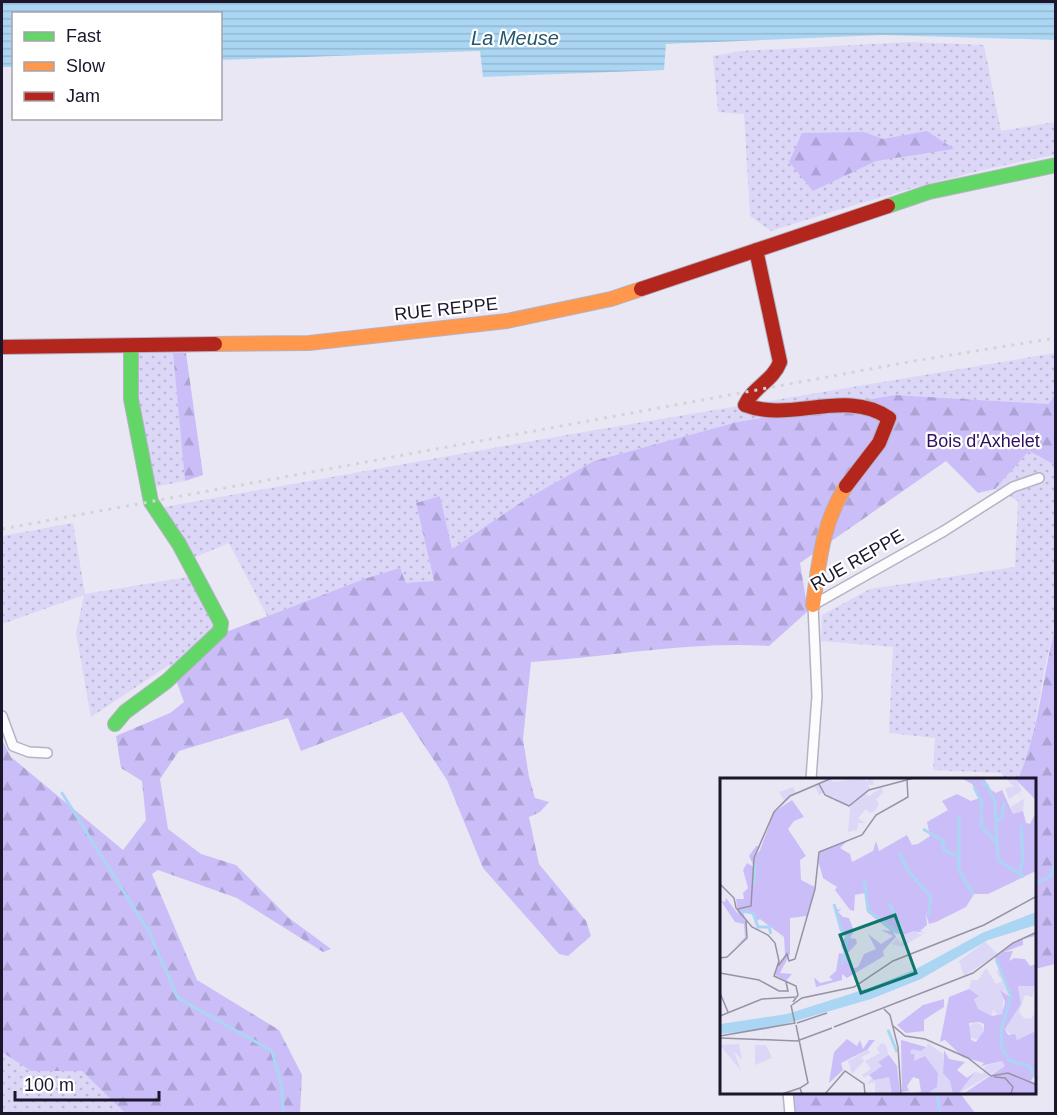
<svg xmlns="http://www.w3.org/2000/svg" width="1057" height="1115" font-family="Arial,sans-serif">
<defs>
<pattern id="grass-dots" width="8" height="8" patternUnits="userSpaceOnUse" patternTransform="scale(1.5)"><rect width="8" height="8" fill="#dcd6f7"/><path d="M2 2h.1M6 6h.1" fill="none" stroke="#bcb7d4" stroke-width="1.8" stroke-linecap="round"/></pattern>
<pattern id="forest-firs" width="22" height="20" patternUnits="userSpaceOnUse" patternTransform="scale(1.5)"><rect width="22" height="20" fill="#cbbef8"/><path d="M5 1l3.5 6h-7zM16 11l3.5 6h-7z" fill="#aea3d5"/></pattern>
<pattern id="water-rules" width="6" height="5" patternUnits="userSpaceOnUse" patternTransform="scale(1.5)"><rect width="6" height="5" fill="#abd6f3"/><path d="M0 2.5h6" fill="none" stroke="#93b7d0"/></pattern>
</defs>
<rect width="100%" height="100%" fill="#e9e7f4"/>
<!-- grass -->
<path fill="url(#grass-dots)" d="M 910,42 L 984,45 L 1001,131 L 1055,122 L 1055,155 C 959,172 865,201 771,231 L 750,216 L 744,114 L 718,112 L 713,56 L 741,51 Z
M 131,353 L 173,353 L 185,481 L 148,488 Z
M 1055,353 L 1055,393 L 1049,404 L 895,395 L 737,422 L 594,461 L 526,499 L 452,549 L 440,496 L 416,503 L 434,581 L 406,584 L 400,569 L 364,579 L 267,616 L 229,543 L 193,558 L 159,508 L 566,435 Z
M 1029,451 L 1055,465 L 1055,628 L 1046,662 L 1029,755 L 1018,779 L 1004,779 L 1002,773 L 933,770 L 935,738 L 889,733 L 893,647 L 821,641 L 822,615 L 870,589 L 1015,567 L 1018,501 L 995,489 Z
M 73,523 L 85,594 L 194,576 L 226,632 L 176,680 L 169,665 L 91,717 L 76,633 L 84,595 L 2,624 L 2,536 Z
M 2,1052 L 31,1071 L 82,1071 L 126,1113 L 2,1113 Z"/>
<!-- forest -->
<path fill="url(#forest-firs)" d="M 927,131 L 954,149 L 876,161 L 813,191 L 789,162 L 802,133 L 864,132 L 883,139 Z
M 173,353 L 186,353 L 203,475 L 185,481 Z
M 1055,393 L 1055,465 L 1029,451 L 995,489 L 978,493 L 946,461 L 800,563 L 808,611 L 769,646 C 689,641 611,657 531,662 L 523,739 L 529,777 L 535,798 L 549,802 L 540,812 L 529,817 L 539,864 L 586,921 L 591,936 L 568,956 L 559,954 L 483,868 L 447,780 L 402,712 L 301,751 L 288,718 L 179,751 L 160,779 L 168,829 L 201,854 L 236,865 L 289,918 L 331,949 L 323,952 L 237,898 L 158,870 L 152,874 L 197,980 L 279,1030 L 302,1075 L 300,1113 L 125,1113 L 82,1071 L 31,1071 L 2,1052 L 2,740 L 11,757 L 123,850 L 146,820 L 142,781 L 121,768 L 116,736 L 170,713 L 184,702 L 176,680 L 226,632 L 364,579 L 400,568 L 406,583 L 434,581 L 416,503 L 440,496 L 452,549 L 526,499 L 594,461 L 737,422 L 895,395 L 1049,404 Z
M 1055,628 L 1055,964 L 1035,969 L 1034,779 L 1018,779 C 1039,732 1042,678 1055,628 Z
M 794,1092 L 960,1093 L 975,1113 L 794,1114 Z"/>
<!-- water -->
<path fill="url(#water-rules)" d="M 2,2 L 1055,2 L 1056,40 L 882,35 L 666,44 L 664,70 L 483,77 L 480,51 L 221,60 L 220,14 L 14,14 L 13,67 L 2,67 Z"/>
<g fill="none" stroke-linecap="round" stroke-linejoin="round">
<!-- stream -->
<path stroke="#abd6f3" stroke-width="3" d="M 62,793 L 149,932 L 178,998 L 272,1051 L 282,1088 L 283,1114
M 1034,884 L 1051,876 L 1056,860
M 937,1092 L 940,1114"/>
<defs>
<path id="street" d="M 2,716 L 13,746 L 29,752 L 47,753
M 811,779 L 817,696 L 813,605 L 944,531 L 1013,487 L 1039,478
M 788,1092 L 790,1114"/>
<path id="fast" d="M 888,206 L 929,192 L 1056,165
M 115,724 L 125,712 L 167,681 L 220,631 L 221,623 L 179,544 L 151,502 L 131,399 L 131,347"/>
<path id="slow" d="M 215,344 L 309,343 L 507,321 L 611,299 L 641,289
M 813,605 C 819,563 822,523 846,486"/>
<path id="jam" d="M 756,250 L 780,362 C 773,381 753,387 745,405 C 791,423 845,388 889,418 L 879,443 L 846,486
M 641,289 L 888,206
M 2,347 L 215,344"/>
</defs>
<!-- street casing -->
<use href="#street" stroke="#b5b2c2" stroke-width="12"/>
<!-- fast casing -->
<use href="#fast" stroke="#b5b2c2" stroke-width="16"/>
<!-- slow casing -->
<use href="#slow" stroke="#b5b2c2" stroke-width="16"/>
<!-- jam casing -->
<use href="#jam" stroke="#b5b2c2" stroke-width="16"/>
<!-- street -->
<use href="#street" stroke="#fcfbfd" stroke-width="9"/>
<!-- fast -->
<use href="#fast" stroke="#63d668" stroke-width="14"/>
<!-- slow -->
<use href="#slow" stroke="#ff974d" stroke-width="14"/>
<!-- jam -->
<use href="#jam" stroke="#b3261e" stroke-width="14"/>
<!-- rail -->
<path stroke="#d5d3d8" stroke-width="3" stroke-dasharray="3 6" stroke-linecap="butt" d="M 2,529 L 914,361 L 1056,338"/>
</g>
<g text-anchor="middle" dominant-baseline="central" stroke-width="4.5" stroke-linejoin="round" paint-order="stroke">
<!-- street labels -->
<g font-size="18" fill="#1b162c" stroke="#fff">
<text transform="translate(446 309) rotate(-6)">RUE REPPE</text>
<text transform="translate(857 560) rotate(-30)">RUE REPPE</text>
</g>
<!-- park labels -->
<g font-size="18" fill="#300f62" stroke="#fff">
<text x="983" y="441">Bois d'Axhelet</text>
</g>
<!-- water labels -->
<g font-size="20" font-style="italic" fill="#275770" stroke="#fff">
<text x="515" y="38">La Meuse</text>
</g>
</g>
<!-- overview -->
<g transform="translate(720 778)">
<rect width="316" height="316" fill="#e9e7f4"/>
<path d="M 49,0 L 59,14 L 73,9 L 76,15 L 111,1 L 113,4 L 145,0 L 145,4 L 152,0 L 154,7 L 148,7 L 150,11 L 145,16 L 149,18 L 161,10 L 163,14 L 156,22 L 159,26 L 155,33 L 150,35 L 146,31 L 138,40 L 145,45 L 138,45 L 137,52 L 128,54 L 130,30 L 113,22 L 116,17 L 111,21 L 104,14 L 99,17 L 95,9 L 72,18 L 61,29 L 64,22 ZM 286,0 L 296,2 L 302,12 L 299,15 L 304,22 L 303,33 L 293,37 L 291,29 L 303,21 L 298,15 L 289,21 L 285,10 L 294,9 ZM 202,151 L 197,156 L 203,156 L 182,169 L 172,166 L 177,160 L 180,165 L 185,162 L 182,155 ZM 265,164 L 278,176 L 244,198 L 239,183 ZM 266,190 L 276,206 L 282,203 L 276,193 L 282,192 L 290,220 L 283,212 L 283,236 L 277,237 L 273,231 L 272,238 L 258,231 L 254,221 L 258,218 L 249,211 L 251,202 L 258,202 ZM 298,208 L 316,208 L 312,219 L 305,217 L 299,234 L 304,240 L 311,241 L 316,233 L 316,253 L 297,262 L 285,251 L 301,226 ZM248 253a8 8 0 1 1 16 0a8 8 0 1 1-16 0ZM 161,265 L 166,267 L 169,279 L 158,283 L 162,288 L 144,300 L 142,297 L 151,291 L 145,283 L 160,275 L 157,271 ZM 208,265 L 223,276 L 223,295 L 230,302 L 233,316 L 205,316 L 216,310 L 218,295 L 205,278 L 194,283 L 196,278 L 190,275 L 192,271 L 206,270 ZM 19,266 L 22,282 L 14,273 L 21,293 L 0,267 ZM 148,272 L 150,275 L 141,279 L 144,283 L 132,296 L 128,283 ZM 282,283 L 285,288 L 238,316 L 255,294 L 263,296 L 265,288 ZM 169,298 L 172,316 L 155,316 L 155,304 L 147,306 L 152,300 Z" fill="#dcd6f7"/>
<path d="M 241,0 L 264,0 L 270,11 L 276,15 L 282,12 L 293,36 L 303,33 L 306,45 L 310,46 L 316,34 L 316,93 L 268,116 L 254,116 L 246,129 L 216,144 L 209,146 L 206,136 L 207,147 L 200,153 L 206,155 L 194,153 L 182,157 L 173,153 L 176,159 L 163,173 L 164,178 L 127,200 L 122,196 L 122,202 L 96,209 L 94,199 L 100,205 L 113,202 L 109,199 L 116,193 L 119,175 L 124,176 L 121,167 L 126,157 L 120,153 L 114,126 L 118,132 L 122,130 L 118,134 L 123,139 L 129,140 L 134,153 L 130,160 L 136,161 L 137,165 L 128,175 L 132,191 L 138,189 L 144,176 L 156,171 L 148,156 L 161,166 L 173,158 L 161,152 L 171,153 L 147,134 L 145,115 L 135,117 L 134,133 L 130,132 L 115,112 L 117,109 L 103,100 L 98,82 L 100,73 L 128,62 L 120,70 L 130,76 L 132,84 L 153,73 L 156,63 L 159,73 L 187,57 L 192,67 L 198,66 L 210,58 L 207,44 L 228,32 L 222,23 L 237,16 L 251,23 L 260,20 L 252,6 ZM 289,0 L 316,0 L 316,22 L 296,2 ZM 72,22 L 84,39 L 74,43 L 68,51 L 86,78 L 80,82 L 81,102 L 95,109 L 87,138 L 70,140 L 70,176 L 60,195 L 72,196 L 66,203 L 54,196 L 65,177 L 64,159 L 40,141 L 35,144 L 33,136 L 23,134 L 26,142 L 26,160 L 15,169 L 25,159 L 24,146 L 15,144 L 1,123 L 5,124 L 6,120 L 18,136 L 16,121 L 24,121 L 23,115 L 28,110 L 23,92 L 27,85 L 34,89 L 29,78 L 36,68 L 40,68 L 34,80 L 40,72 L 54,34 ZM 316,154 L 316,158 L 303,161 L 303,167 L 284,174 L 293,173 L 289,183 L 294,180 L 305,181 L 310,188 L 316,186 L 316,208 L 298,208 L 301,226 L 285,251 L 288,257 L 295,256 L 297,262 L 316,253 L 316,303 L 314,298 L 311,303 L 316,305 L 316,316 L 243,316 L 285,288 L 282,283 L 261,288 L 264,285 L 243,279 L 225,262 L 220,264 L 229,219 L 249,211 L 259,218 L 254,221 L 258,231 L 272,238 L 282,236 L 285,224 L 280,212 L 290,219 L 275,179 L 293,165 ZM 259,244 L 264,246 L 264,253 L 256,264 L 251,262 L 249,245 ZM 224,221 L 224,229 L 204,242 L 204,253 L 186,255 L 177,247 L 203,227 ZM 127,261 L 137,268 L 140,262 L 143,271 L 149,262 L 155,262 L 147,272 L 121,285 L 123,292 L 109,305 L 114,274 ZM 181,262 L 206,269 L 201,273 L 192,271 L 190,275 L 195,277 L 194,283 L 205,278 L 218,295 L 217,309 L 207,316 L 187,316 L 201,314 L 199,301 L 193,299 L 187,308 L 189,313 L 182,314 ZM 224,272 L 229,281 L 245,284 L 237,292 L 247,300 L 255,294 L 238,316 L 233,316 L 230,303 L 223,295 ZM 169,277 L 177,288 L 180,316 L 172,316 L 169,299 L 154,302 L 149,297 L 162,288 L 158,284 Z" fill="#cbbef8" fill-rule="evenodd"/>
<path d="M 35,267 L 46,267 L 52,280 L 35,287 Z" fill="#dcd6f7"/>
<path d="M 316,134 L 316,147 L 268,162 L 201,201 L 151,221 L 48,251 L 0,256 L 0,246 L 67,236 L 149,210 L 196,191 L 262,155 Z" fill="#abd6f3"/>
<path fill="none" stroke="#abd6f3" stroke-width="3" d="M 261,5 L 267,7 L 275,25 L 278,82 L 304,99M 254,9 L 262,25 L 261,36M 262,37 L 261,49 L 277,65M 239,38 L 239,93 L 253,116M 278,43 L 282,40 L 284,24M 203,51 L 223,63 L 224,72 L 239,79M 179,75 L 188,93M 189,94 L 211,119 L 208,137M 299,95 L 303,83 L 301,47M 144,101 L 148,132 L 178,155M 34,106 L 35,85M 169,125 L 183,153M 114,126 L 121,151 L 128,159 L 122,186M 22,133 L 33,135 L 38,149 L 49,149 L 51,156M 276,181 L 291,218 L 281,252 L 282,270 L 290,283 L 309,288 L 317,301M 168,252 L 177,274"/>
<path fill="none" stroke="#9793a4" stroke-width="1.5" d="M 99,6 L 105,17 L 129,28 L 149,12 L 194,0M 0,106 L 14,120 L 16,130 L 32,149 L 48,157 L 55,165 L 59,183 L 54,198 L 76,208 L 78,217 L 73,224M 18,131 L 31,128 L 34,80 L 54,34 L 70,18 L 112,0M 0,180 L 7,179 L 27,160 L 26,143M 58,188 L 67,176 L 69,183 L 75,181 L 95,111 L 99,74 L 142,57 L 156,37 L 188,19 L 187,2M 0,195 L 39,202 L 59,213 L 68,213 L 66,204M 0,215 L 8,234M 71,227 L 75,246M 72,227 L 82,220 L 134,209 L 173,183 L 264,147 L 317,118M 164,231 L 170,237 L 178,269 L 181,316M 0,238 L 42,221 L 77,219M 77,245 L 107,235M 76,247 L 88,305 L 80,310 L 82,316M 172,247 L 185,258 L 205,261 L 248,280 L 271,298M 114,249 L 253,195 L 293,165 L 317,154M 0,258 L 75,245M 1,260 L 77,263 L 112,250M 271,298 L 288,295 L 317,307M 274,299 L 285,300 L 293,309 L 291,316M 62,316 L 80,310M 105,316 L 125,293 L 144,306 L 145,316"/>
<path fill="#0f766e" fill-opacity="0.15" stroke="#0f766e" stroke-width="3" d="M 175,137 L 196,195 L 141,215 L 120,157 Z"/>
<rect width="316" height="316" fill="none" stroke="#1b162c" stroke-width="3"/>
</g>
<!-- border -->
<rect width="1057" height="1115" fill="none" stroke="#1b162c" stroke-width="6"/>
<!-- legend -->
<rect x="12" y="12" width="210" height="108" fill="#ffffff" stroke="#a4a2ab" stroke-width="1.5"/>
<rect x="24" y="32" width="30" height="9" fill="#63d668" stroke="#a4a2ab" stroke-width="1.5"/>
<text x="66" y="42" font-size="18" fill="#1b162c">Fast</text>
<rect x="24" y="62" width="30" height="9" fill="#ff974d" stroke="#a4a2ab" stroke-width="1.5"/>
<text x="66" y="72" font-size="18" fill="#1b162c">Slow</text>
<rect x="24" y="92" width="30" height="9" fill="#b3261e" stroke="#a4a2ab" stroke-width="1.5"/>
<text x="66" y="102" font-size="18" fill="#1b162c">Jam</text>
<!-- scale -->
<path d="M15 1091v9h144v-9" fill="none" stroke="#1b162c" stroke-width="3"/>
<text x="24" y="1091" font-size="18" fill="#1b162c" stroke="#ffffff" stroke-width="4.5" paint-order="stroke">100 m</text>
</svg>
